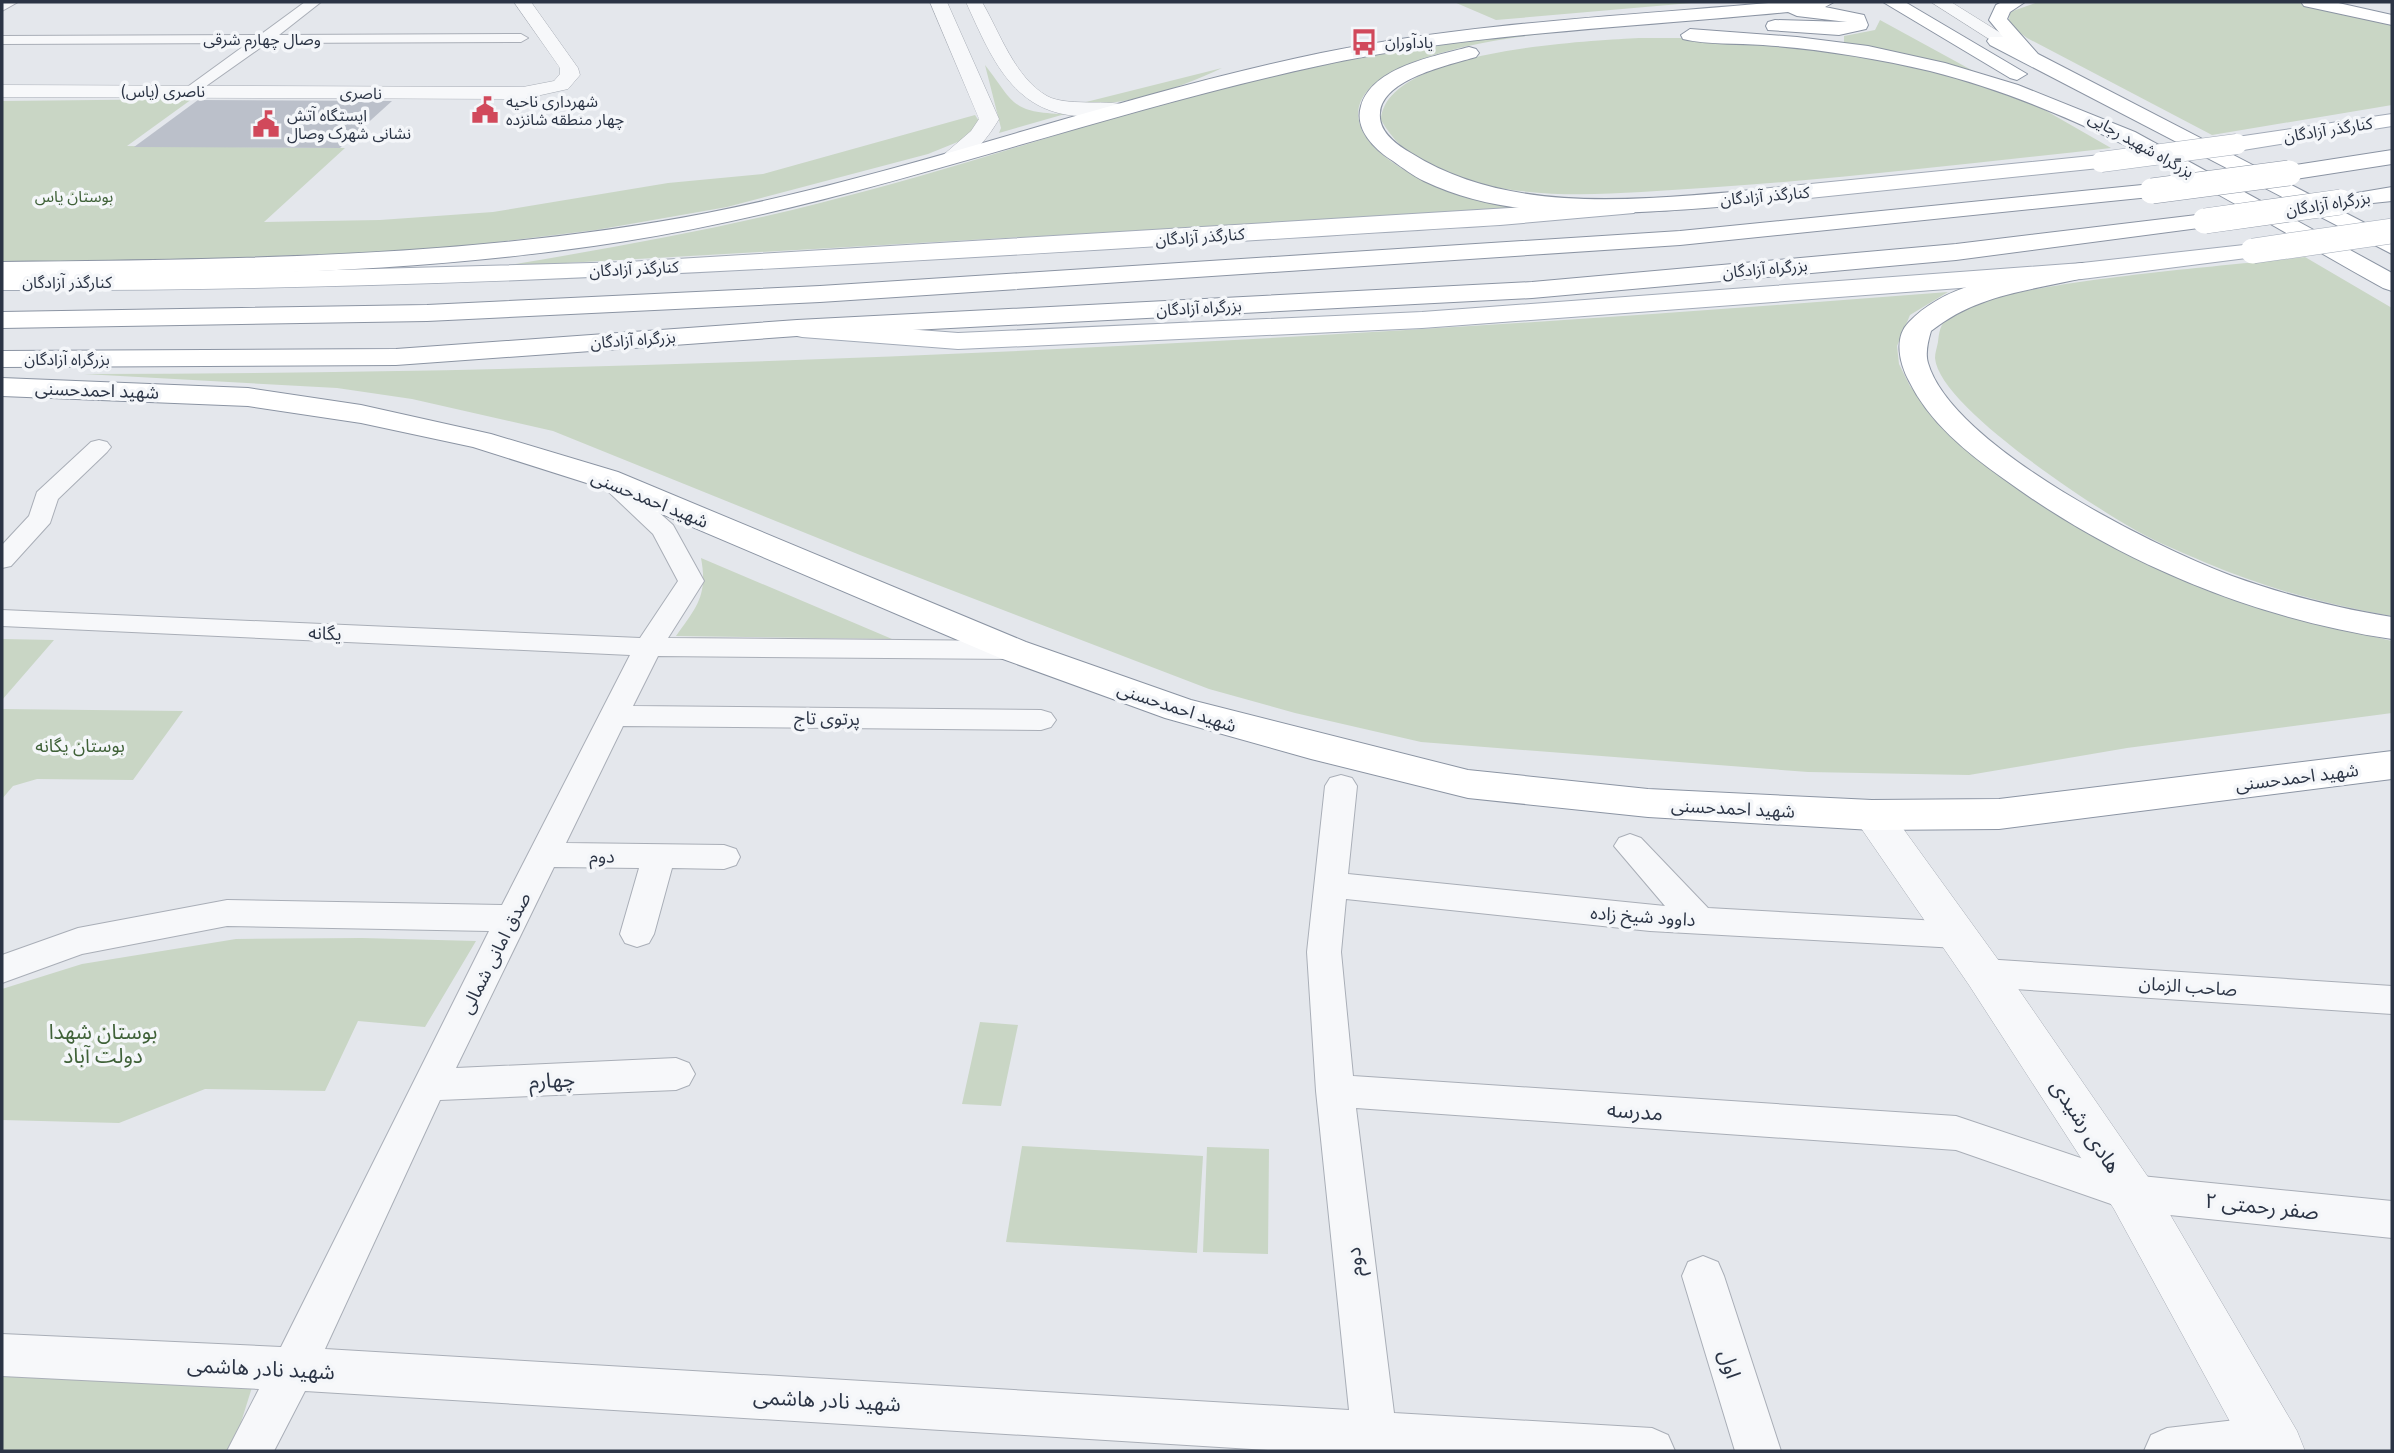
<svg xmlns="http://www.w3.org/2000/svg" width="2394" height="1453" font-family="'Public Sans','Noto Sans Arabic',sans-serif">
<rect width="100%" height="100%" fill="#e4e7ec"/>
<!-- green -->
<path fill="#c9d6c5" d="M 1454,2 L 1703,2 L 1496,20 Z
M 2038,2 L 2295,2 L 2392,23 L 2392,105 L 2212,135 L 2027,38 L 2015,29 L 2009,20 L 2010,12 Z
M 1880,20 L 1977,73 L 1844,44 L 1844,36 L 1875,30 Z
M 1619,25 C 1549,34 1470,38 1404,66 C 1325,101 1360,150 1420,178 C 1451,193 1484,201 1517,209 L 497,267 C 606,249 714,230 820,203 C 969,166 1115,113 1265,76 C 1381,48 1500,36 1619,25 Z
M 1639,38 L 1713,38 L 1823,47 L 1955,76 L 2036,105 L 2111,148 C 1975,163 1839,179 1703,188 C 1631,192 1557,201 1485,185 C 1443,176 1403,159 1381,120 C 1385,50 1586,41 1639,38 Z
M 985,65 C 1014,102 1010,113 1065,114 L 999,133 L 1001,128 Z
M 1222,68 C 1177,89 1129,106 1078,104 Z
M 192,99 L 127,146 L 345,148 L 264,222 L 380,220 L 493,212 L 668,183 L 763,174 L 975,115 L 979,121 L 965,139 L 928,154 L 727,207 L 596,230 L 374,257 L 320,254 L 229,258 L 173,266 L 2,270 L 2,101 Z
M 2305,257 L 2392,308 L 2392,616 C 2327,605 2265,588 2204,562 C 2182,552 2158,543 2137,531 C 2094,507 1939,407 1935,358 C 1935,353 1937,347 1938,342 C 1939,333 1940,325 1947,318 C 1984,282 2241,265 2305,257 Z
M 1948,292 L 1910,315 L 1897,346 L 1899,364 L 1910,386 L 1929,408 L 1981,456 L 2289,617 L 2392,641 L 2392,713 L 2127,748 L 1969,775 L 1808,772 L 1421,742 L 1295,713 L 1209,689 L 860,555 L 553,431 L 412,399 L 337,388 L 84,374 C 706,373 1328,341 1948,292 Z
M 701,558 L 892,639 L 676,636 C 697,607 708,595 701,558 Z
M 2,639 L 54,640 L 2,700 Z
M 2,709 L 183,711 L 133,780 L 37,779 L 13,786 L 2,799 Z
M 362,938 L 476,941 L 425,1027 L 358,1021 L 325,1091 L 205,1089 L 119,1123 L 2,1120 L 2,989 L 82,964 L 236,939 Z
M 980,1022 L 1018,1025 L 1001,1106 L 962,1104 Z
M 1022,1146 L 1203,1156 L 1197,1253 L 1006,1242 Z
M 1207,1147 L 1269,1149 L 1268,1254 L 1203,1252 Z
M 2,1360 L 254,1381 L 232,1451 L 2,1451 Z"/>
<!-- building -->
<path fill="#bbc0ca" d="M 198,100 L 392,101 L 340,148 L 134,147 Z"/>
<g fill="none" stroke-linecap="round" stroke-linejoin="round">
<defs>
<path id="minor" d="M 2,2 L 18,2 L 2,11 Z
M 305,2 L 321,2 L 279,35 L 521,34 L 528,38 L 521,42 L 267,43 L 192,96 L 186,94 L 186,88 L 248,43 L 2,44 L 2,36 L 260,35 Z
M 99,440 L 107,442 L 111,447 L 107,452 L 58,499 L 50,523 L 11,566 L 2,568 L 2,545 L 29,516 L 37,492 L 91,442 Z
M 607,472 L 616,474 L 673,525 L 704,581 L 668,638 L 1013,641 L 1023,644 L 1027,650 L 1023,656 L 1013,659 L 658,656 L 633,706 L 1041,710 L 1051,713 L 1056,720 L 1051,727 L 1041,730 L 623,726 L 566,843 L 724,845 L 736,849 L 740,857 L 736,865 L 724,869 L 672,868 L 654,934 L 649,943 L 637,947 L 625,943 L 620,934 L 639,868 L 554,867 L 456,1068 L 676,1058 L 689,1063 L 695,1074 L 689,1085 L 676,1090 L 440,1100 L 325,1349 L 1349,1410 L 1316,1091 L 1307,952 L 1325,786 L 1330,778 L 1341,775 L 1352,778 L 1357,786 L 1348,874 L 1665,906 L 1614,846 L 1619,838 L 1630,834 L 1641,838 L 1708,908 L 1957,922 L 1969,926 L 1974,935 L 1969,944 L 1957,948 L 1650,931 L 1346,899 L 1341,952 L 1353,1076 L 1956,1116 L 2131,1175 L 2392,1201 L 2392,1238 L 2131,1211 L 1956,1150 L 1356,1108 L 1394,1413 L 1652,1428 L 1668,1435 L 1675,1451 L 1283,1451 L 305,1391 L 274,1451 L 227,1451 L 259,1389 L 2,1376 L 2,1334 L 281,1347 L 489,931 L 227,926 L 82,954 L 2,983 L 2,955 L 78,928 L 227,900 L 502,905 L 630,655 L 2,626 L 2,610 L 640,638 L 678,581 L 653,534 L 595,479 L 598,474 Z
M 1984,959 L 2392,986 L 2392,1014 L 1984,987 L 1972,983 L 1966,973 L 1972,963 Z
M 1703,1256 L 1718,1262 L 1724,1276 L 1781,1451 L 1735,1451 L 1682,1276 L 1688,1262 Z
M 2270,1416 L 2286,1423 L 2293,1439 L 2288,1451 L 2144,1451 L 2151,1435 L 2167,1428 Z"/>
<path id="tertiary" d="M 514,2 L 531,2 L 578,68 L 580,75 L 568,89 L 523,99 L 2,97 L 2,85 L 523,87 L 554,81 L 560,74 L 560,68 Z
M 930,2 L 947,2 L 999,119 C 989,136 974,157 953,162 L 942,156 L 971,131 L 979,119 Z
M 966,2 L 982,2 C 1000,33 1015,78 1047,96 C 1068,108 1123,97 1132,109 C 1125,118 1108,116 1096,116 C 1017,121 994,64 966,2 Z
M 1931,2 L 1951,2 L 2049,63 L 2047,67 L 2033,67 Z
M 1872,801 L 1886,805 L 1999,961 L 2148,1177 L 2297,1431 L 2305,1451 L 2246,1451 L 2114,1209 L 1969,985 L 1852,815 L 1858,805 Z"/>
<path id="primary" d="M 2392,114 L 2392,126 L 2237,151 L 2226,144 L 2237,137 Z
M 2101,155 L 2109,157 L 2112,162 L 2109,167 L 1741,205 L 1733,203 L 1729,198 L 1733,193 L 1741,191 Z
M 1626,201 L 1634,203 L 1638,208 L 1634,213 L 1500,225 C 1001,255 502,292 2,290 L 2,274 L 223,273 L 628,262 Z
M 2253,244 L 2262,246 L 2265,251 L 2262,256 L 2082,279 L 1422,328 L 958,349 L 802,337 L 792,335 L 788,329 L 792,323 L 802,321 L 958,333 L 1422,312 L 2082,263 Z"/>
<path id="trunk" d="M 1781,2 L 1834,2 L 1825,7 L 1864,15 L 1868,25 L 1866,29 L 1839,35 L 1768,30 L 1766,26 L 1768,22 L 1775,20 L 1847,22 L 1797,16 L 1788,12 C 1631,28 1474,32 1318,66 C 1083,117 858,205 620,242 C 416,274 208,276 2,278 L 2,262 C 237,259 475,258 707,213 C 915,172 1114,96 1321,53 C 1474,22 1627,16 1781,2 Z
M 1883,2 L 1905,2 L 2027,74 L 2017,80 L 2010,78 Z
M 2002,2 L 2025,2 L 2010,12 L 2007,19 L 2038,54 L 2332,206 L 2329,202 L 2333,197 L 2392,187 L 2392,201 L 2334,207 L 2392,237 L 2392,254 L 1990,45 L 1987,41 L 1990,37 L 2003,37 L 1989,20 L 1996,5 Z
M 2301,2 L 2334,2 L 2392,15 L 2392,25 L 2304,6 Z
M 1690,29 L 1797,37 L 1868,46 L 1945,63 L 2018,85 L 2135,132 L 2392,273 L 2392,291 L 2383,288 C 2237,207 2093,112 1930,71 C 1875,58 1819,49 1763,45 C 1737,43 1708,45 1683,39 L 1681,35 Z
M 1469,47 L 1476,49 L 1479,53 L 1476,57 C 1449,65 1382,79 1380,113 C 1378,132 1397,145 1411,153 C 1519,221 1661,196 1782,188 L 1790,190 L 1794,195 L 1790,200 L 1782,202 C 1671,209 1527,231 1424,181 C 1413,176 1403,168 1393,161 C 1374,149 1354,129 1361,106 C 1372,67 1435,56 1469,47 Z
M 2392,150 L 2392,164 L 2289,180 L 2278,173 L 2289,166 Z
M 2152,184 L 2160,186 L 2164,191 L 2160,196 L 1680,245 L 820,302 L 427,321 L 2,328 L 2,312 L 427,305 L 820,286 L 1680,231 Z
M 2205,214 L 2214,216 L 2217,221 L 2214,226 L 1956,260 L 1532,298 L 797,336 L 396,365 L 2,367 L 2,351 L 396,349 L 797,320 L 1532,282 L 1956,244 Z
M 2082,263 L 2091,266 L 2095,271 L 2091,276 C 2033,291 1980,292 1931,331 C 1928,341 1925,353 1928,363 C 1952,446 2154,547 2232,576 C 2285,595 2337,608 2392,617 L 2392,639 C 2252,618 2118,562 2004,479 C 1967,453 1929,422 1909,381 C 1900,364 1893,338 1909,322 C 1951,278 2025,273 2082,263 Z
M 2,378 L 248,388 L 361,405 L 491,434 L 618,472 L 1026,642 L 1191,700 L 1468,770 L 1648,789 L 1872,800 L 1999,799 L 2392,751 L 2392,779 L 1999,829 L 1872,830 L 1648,817 L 1468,798 L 1311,759 L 1165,718 L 1000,658 L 596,486 L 473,447 L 361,423 L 248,406 L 2,396 Z"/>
</defs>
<!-- minor casing -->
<use href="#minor" stroke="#a9aeb7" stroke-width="2"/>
<!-- tertiary casing -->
<use href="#tertiary" stroke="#a9aeb7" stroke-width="1"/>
<!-- primary casing -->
<use href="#primary" stroke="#a3abb8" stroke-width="2"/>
<!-- trunk casing -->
<use href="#trunk" stroke="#8b94a3" stroke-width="2"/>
<!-- minor -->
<use href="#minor" fill="#f7f8fa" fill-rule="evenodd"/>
<!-- tertiary -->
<use href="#tertiary" fill="#f7f8fa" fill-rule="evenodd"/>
<!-- primary -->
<use href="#primary" fill="#fff" fill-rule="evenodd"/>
<!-- trunk -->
<use href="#trunk" fill="#fff" fill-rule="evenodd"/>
<defs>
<path id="primary-bridge-far1" d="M 2101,162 L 2237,144"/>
<path id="primary-bridge" d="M 2253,251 L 2392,231"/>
<path id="trunk-bridge" d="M 2152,191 L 2289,173
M 2205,221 L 2341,202"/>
</defs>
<!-- primary-bridge-far1 casing -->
<use href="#primary-bridge-far1" stroke="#a3abb8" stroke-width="21" stroke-linecap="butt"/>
<!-- primary-bridge casing -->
<use href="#primary-bridge" stroke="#a3abb8" stroke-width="26" stroke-linecap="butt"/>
<!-- trunk-bridge casing -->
<use href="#trunk-bridge" stroke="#8b94a3" stroke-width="26" stroke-linecap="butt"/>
<!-- primary-bridge-far1 -->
<use href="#primary-bridge-far1" stroke="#fff" stroke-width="20"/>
<!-- primary-bridge -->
<use href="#primary-bridge" stroke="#fff" stroke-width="25"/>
<!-- trunk-bridge -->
<use href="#trunk-bridge" stroke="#fff" stroke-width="25"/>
</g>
<!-- icons -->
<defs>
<symbol id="bus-bare" viewBox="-9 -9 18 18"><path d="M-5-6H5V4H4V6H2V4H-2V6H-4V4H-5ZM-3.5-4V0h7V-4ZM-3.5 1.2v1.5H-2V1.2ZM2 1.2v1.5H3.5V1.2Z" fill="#d1495b" stroke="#f4f6f9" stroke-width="2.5" paint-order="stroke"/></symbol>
<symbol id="civic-bare" viewBox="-9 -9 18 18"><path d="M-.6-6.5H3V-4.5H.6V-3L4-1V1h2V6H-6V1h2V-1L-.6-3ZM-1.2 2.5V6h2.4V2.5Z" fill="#d1495b" stroke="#f4f6f9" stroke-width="2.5" paint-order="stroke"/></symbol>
</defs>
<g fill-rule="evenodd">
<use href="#bus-bare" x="1345" y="23" width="38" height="38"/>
<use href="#civic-bare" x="466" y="91" width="38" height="38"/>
<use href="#civic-bare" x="247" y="105" width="38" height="38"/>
</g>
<g text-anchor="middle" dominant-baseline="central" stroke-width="7" stroke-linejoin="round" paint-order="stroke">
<!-- far-street labels -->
<g font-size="16" fill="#2b3445" stroke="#f4f6f9">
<text x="262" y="39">وصال چهارم شرقی</text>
<text x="163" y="91">ناصری (یاس)</text>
<text transform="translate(361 93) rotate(2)">ناصری</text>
<text transform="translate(2328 130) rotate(-9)">کنارگذر آزادگان</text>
<text transform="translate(2141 145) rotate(29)">بزرگراه شهید رجایی</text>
<text transform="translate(1765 196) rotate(-5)">کنارگذر آزادگان</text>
<text transform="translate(2328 204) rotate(-9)">بزرگراه آزادگان</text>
<text transform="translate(1200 237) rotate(-4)">کنارگذر آزادگان</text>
<text transform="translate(634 269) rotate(-3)">کنارگذر آزادگان</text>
<text transform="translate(1765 269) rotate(-5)">بزرگراه آزادگان</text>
<text x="67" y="282">کنارگذر آزادگان</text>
<text transform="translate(1199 308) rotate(-3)">بزرگراه آزادگان</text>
<text transform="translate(633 340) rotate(-4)">بزرگراه آزادگان</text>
<text x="67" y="359">بزرگراه آزادگان</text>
</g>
<!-- far-poi labels -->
<g font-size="16" fill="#2b3445" stroke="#f4f6f9" text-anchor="start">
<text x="1385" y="42">یادآوران</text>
<text x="506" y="101">شهرداری ناحیه<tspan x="506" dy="18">چهار منطقه شانزده</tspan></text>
<text x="287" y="115">ایستگاه آتش<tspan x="287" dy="18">نشانی شهرک وصال</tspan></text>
</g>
<!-- far-park labels -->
<g font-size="16" fill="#3f6138" stroke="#f4f6f9">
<text x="74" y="196">بوستان یاس</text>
</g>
<!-- street labels -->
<g font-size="18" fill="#2b3445" stroke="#f4f6f9">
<text transform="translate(97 390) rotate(2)">شهید احمدحسنی</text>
<text transform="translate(650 499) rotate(22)">شهید احمدحسنی</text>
<text transform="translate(325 633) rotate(3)">یگانه</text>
<text transform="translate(1177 707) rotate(18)">شهید احمدحسنی</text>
<text transform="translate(827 718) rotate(1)">پرتوی تاج</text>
<text transform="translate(2297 777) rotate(-7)">شهید احمدحسنی</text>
<text transform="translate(1733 808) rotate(3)">شهید احمدحسنی</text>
<text transform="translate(602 856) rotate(1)">دوم</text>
<text transform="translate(1643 916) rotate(4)">داوود شیخ زاده</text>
<text transform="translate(495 953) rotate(-63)">صدق امانی شمالی</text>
<text transform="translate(2188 986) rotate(4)">صاحب الزمان</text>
</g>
<!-- park labels -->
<g font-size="18" fill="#3f6138" stroke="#f4f6f9">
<text x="80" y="745">بوستان یگانه</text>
</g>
<!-- near-park labels -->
<g font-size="21" fill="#3f6138" stroke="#f4f6f9">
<text x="103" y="1031">بوستان شهدا<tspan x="103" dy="24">دولت آباد</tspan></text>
</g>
<!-- near-street labels -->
<g font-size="21" fill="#2b3445" stroke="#f4f6f9">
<text transform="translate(552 1080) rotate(-3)">چهارم</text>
<text transform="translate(1635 1111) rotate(4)">مدرسه</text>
<text transform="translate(2086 1126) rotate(56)">هادی رشیدی</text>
<text transform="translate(2262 1206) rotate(6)">صفر رحمتی ۲</text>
<text transform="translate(1354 1262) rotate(-96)">دوم</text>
<text transform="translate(1730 1364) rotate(72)">اول</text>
<text transform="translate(261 1368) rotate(3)">شهید نادر هاشمی</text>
<text transform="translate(827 1400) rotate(3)">شهید نادر هاشمی</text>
</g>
</g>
<!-- border -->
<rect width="2394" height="1453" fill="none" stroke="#2b3445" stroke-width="7"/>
</svg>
